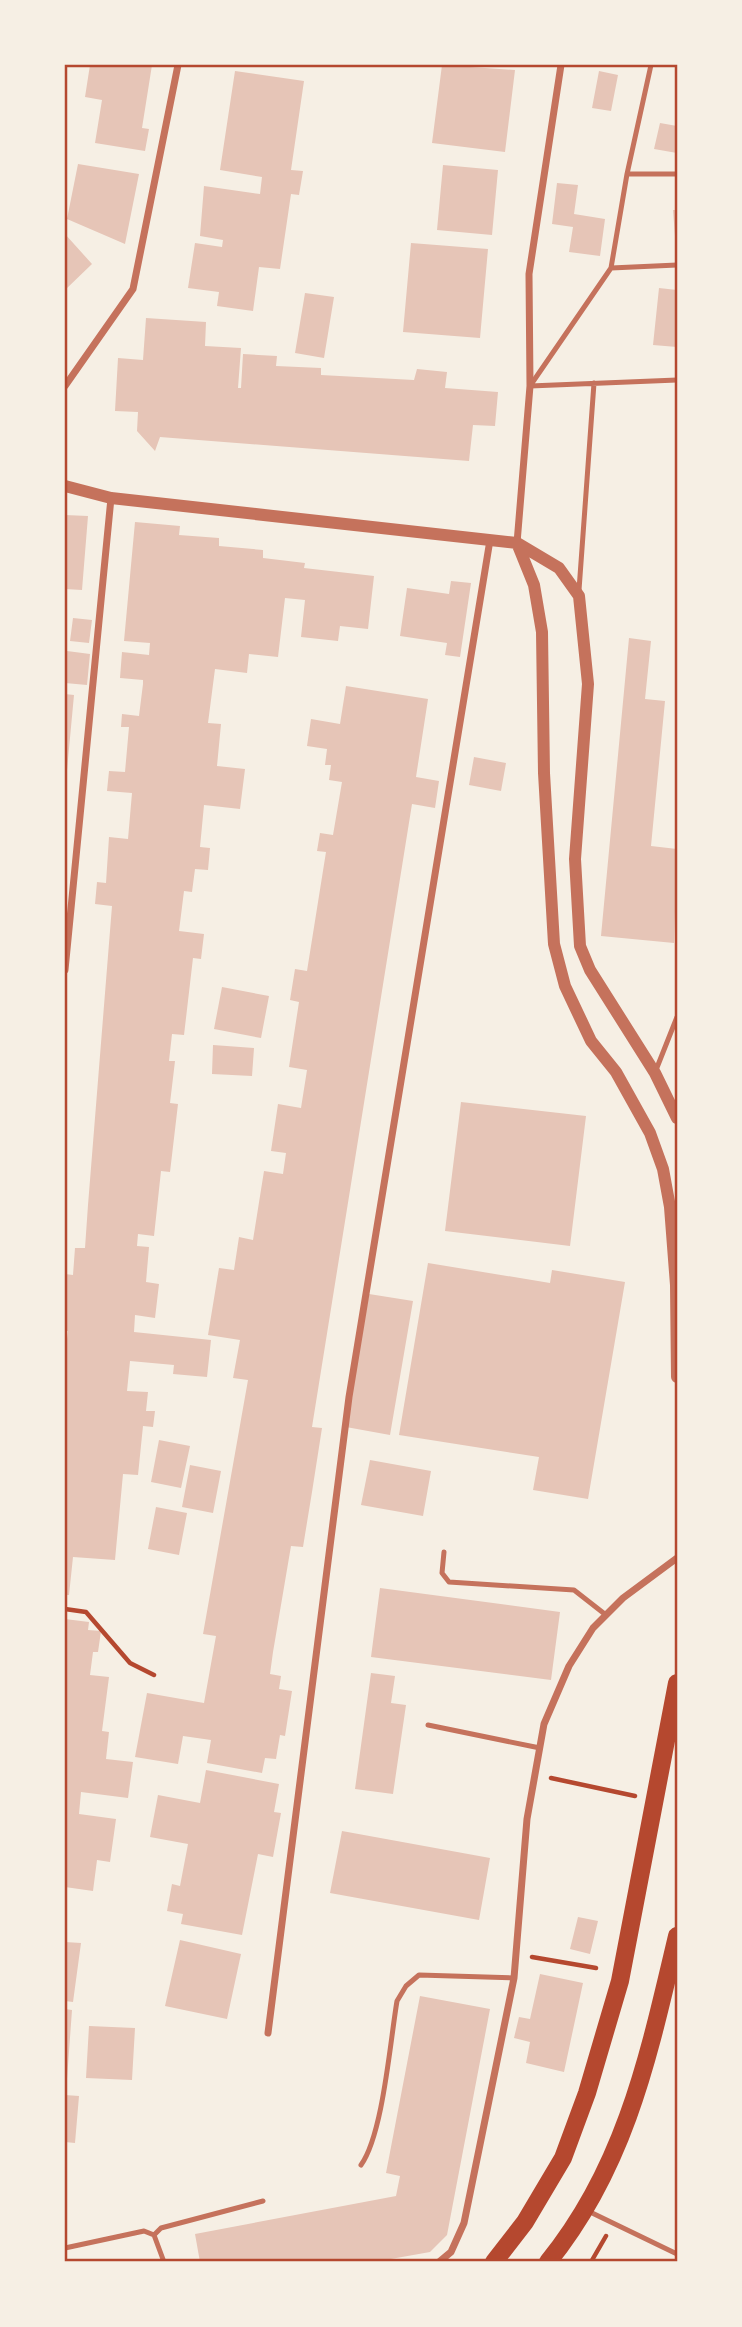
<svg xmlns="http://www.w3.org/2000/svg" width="742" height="2327" font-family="'PT Sans Narrow',sans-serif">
<rect width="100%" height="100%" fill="#f6efe4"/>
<!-- building -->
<path fill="#e6c5b7" d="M 90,65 L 152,65 L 142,128 L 149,129 L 145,151 L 95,143 L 102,100 L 85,97 Z
M 442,65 L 515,70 L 505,152 L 432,143 Z
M 235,71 L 304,81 L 291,170 L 303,171 L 299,195 L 291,194 L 280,269 L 259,267 L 253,311 L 217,306 L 219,292 L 188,288 L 195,243 L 222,247 L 223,240 L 200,236 L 204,186 L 260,194 L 262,177 L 220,170 Z
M 599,71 L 618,75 L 611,111 L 592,108 Z
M 660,123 L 677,126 L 677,153 L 654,149 Z
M 78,164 L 139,174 L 125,244 L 67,219 Z
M 443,165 L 498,170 L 492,235 L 437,230 Z
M 557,183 L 578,185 L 574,214 L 605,219 L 600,256 L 569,252 L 573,227 L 552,224 Z
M 673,210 L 677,210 L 677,236 L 675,236 Z
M 65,234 L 92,264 L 65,290 Z
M 411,243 L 488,249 L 480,338 L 403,332 Z
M 659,288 L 677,290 L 677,347 L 653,345 Z
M 305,293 L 334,297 L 324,358 L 295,353 Z
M 146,318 L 206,322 L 205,346 L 241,348 L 238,388 L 241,388 L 243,354 L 277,356 L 276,366 L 321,368 L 321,375 L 414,380 L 417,369 L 447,372 L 445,388 L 498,392 L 495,426 L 473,425 L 469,461 L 160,437 L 155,451 L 137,431 L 138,412 L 115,411 L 118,358 L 143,360 Z
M 65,515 L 88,516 L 82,590 L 65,589 Z
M 135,522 L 180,526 L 179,535 L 219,538 L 219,546 L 263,550 L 263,558 L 305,563 L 304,568 L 374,576 L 368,629 L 340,626 L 338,641 L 301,637 L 305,600 L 285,598 L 278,657 L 249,654 L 247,673 L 215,669 L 208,723 L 221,724 L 217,766 L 245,769 L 240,809 L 204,805 L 200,847 L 210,848 L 208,870 L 195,869 L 192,892 L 184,891 L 179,931 L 204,934 L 201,959 L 193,958 L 184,1035 L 172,1034 L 169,1061 L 175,1061 L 170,1103 L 178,1104 L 170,1172 L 161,1171 L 154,1236 L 138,1234 L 137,1246 L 149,1247 L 146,1282 L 159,1284 L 155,1318 L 135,1315 L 134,1332 L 211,1340 L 207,1377 L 173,1374 L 174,1365 L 130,1361 L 127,1391 L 148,1392 L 146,1411 L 155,1411 L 153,1427 L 143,1426 L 138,1475 L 123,1474 L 115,1560 L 73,1557 L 69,1595 L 65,1595 L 65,1355 L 68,1331 L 65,1331 L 65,1274 L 73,1275 L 75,1248 L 85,1248 L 88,1205 L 112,906 L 95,904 L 97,882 L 106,883 L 109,837 L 128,839 L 132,793 L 107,791 L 109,771 L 125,772 L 129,727 L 121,727 L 122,714 L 139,716 L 143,684 L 143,680 L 120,678 L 122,652 L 149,655 L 150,643 L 124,641 Z
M 451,581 L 471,583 L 460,657 L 445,655 L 447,643 L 400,636 L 407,588 L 449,594 Z
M 73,618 L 92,620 L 89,643 L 70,641 Z
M 629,638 L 651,641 L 645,699 L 665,701 L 651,846 L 677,849 L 674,943 L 601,936 Z
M 67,651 L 90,654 L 87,685 L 65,683 Z
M 346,686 L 428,699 L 416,777 L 439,781 L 435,808 L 412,804 L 312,1427 L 322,1428 L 312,1492 L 303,1547 L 291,1546 L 273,1652 L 270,1674 L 281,1676 L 279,1689 L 292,1691 L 285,1736 L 280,1735 L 276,1759 L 265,1758 L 262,1773 L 207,1763 L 211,1740 L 183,1736 L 178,1764 L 135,1757 L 147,1693 L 204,1703 L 216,1636 L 203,1634 L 248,1380 L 233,1378 L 240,1340 L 208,1335 L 219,1268 L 234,1270 L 239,1237 L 253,1240 L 264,1171 L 283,1174 L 286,1153 L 271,1151 L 278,1104 L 301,1108 L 307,1070 L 289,1067 L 299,1002 L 290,1000 L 295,969 L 307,971 L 326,852 L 317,851 L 320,833 L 333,835 L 342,782 L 329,780 L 331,765 L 325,765 L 327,749 L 307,746 L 311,719 L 340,724 Z
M 65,694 L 74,695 L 67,770 L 65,770 Z
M 474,757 L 506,763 L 501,791 L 469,785 Z
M 222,987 L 269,996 L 261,1038 L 214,1029 Z
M 213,1045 L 254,1048 L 252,1076 L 212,1074 Z
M 461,1102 L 586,1116 L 570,1246 L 445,1231 Z
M 428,1263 L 550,1283 L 552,1270 L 625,1282 L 588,1499 L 533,1490 L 539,1457 L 399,1435 Z
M 369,1294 L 413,1301 L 390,1435 L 346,1427 Z
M 159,1440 L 190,1446 L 181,1488 L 151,1482 Z
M 370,1460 L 431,1471 L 423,1516 L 361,1505 Z
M 190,1465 L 221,1471 L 213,1513 L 182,1507 Z
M 156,1507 L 187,1513 L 179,1555 L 148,1549 Z
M 380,1588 L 560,1612 L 551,1680 L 371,1657 Z
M 65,1619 L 89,1622 L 88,1630 L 101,1631 L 98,1652 L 93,1652 L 90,1675 L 109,1677 L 102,1731 L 109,1732 L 106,1759 L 133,1762 L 128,1798 L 81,1792 L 79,1814 L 116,1819 L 110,1862 L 97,1860 L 93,1891 L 65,1887 Z
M 371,1673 L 395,1676 L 391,1703 L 406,1705 L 393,1794 L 355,1789 Z
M 206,1770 L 279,1784 L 274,1812 L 281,1813 L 273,1857 L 258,1854 L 242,1935 L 181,1924 L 183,1914 L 167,1911 L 172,1884 L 180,1886 L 188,1844 L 150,1837 L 158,1795 L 200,1803 Z
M 342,1831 L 490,1858 L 479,1920 L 330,1893 Z
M 578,1917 L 598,1921 L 590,1954 L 570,1949 Z
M 180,1940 L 241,1954 L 227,2019 L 165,2006 Z
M 65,1942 L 81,1943 L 73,2002 L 65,2001 Z
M 540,1974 L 583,1983 L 564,2072 L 526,2063 L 530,2042 L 514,2038 L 519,2017 L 530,2019 Z
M 420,1996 L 490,2009 L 447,2235 L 430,2252 L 374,2262 L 200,2262 L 195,2234 L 396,2196 L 400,2176 L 386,2173 Z
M 65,2009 L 72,2010 L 67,2079 L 65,2079 Z
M 89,2026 L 135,2028 L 132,2080 L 86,2078 Z
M 65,2095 L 79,2096 L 75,2143 L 65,2142 Z"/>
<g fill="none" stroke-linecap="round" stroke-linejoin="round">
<!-- path -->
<path stroke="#b5482f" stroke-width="4.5" d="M 65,1609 L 86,1612 L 130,1663 L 154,1675
M 551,1778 L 635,1796
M 532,1957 L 596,1968
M 591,2262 L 606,2236"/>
<!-- service -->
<path stroke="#c5725c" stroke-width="5" d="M 627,174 L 677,174
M 611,268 L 677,265
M 530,386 L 611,268 L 627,174 L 651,65
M 530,386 L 677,380
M 579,590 L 594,383
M 656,1070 L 677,1017
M 444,1552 L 442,1573 L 449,1582 L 574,1590 L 606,1615
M 428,1725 L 540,1748
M 361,2165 C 383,2134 390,2042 397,2001 L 406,1986 L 419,1975 L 514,1978
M 588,2211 L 677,2254
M 154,2235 L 161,2228 L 263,2201
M 65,2248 L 144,2231 L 154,2235 L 164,2262"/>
<!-- minor -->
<path stroke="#c5725c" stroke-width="7" d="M 65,386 L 133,289 L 178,65
M 517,543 L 530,386 L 529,274 L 561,65
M 65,970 L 111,498
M 268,2033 L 349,1397 L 490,540
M 439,2262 L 451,2252 L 464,2223 L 514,1978 L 527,1819 L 544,1724 L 569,1666 L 593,1628 L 623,1598 L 677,1558"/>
<!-- tertiary -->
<path stroke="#c5725c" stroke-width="12" d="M 65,486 L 111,498 L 517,543 L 559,568 L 579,596 L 588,684 L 575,859 L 580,946 L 590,970 L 655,1073 L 677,1118
M 517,543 L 534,585 L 542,632 L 544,773 L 554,944 L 565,986 L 591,1041 L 616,1072 L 650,1133 L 663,1169 L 670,1207 L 676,1285 L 677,1377"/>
<!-- primary -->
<path stroke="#b5482f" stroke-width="18" d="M 494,2262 L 525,2222 L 563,2158 L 587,2093 L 620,1981 L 677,1683
M 548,2262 C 626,2166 649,2054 677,1936"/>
</g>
<!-- border -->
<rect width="742" height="2327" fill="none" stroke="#f6efe4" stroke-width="133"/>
<rect x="66" y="66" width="610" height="2194" fill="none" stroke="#b5482f" stroke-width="2.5"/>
</svg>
